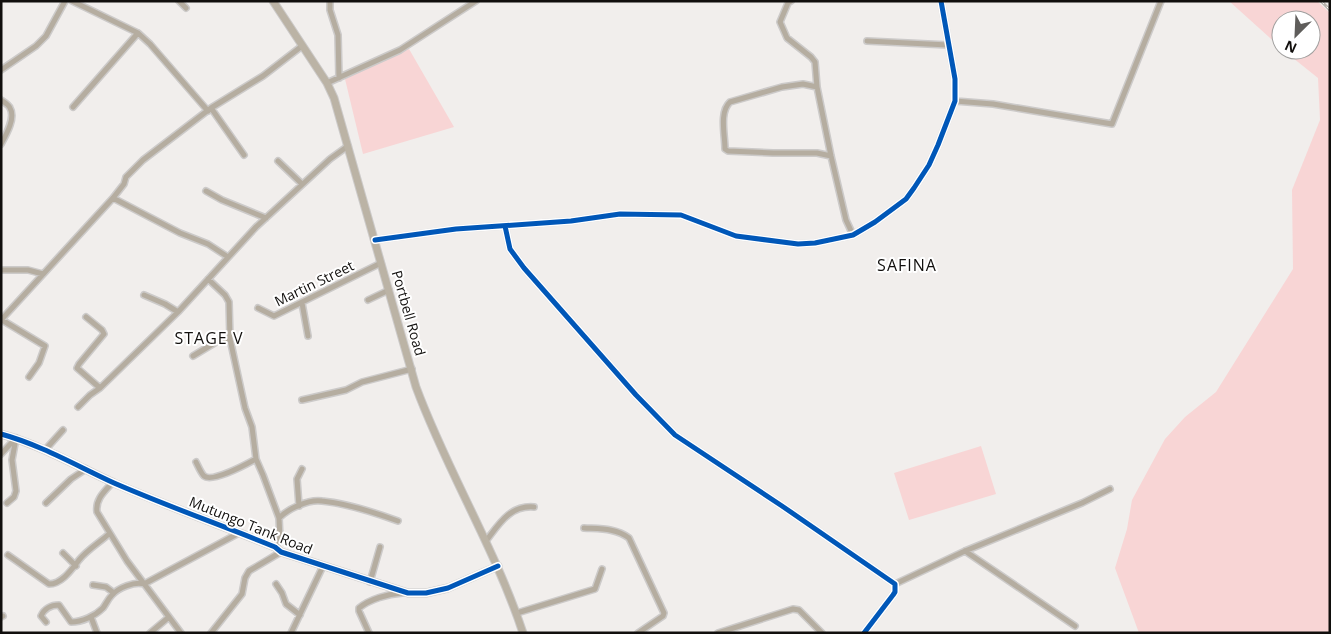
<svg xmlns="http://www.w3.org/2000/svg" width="1331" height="634" font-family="'Open Sans',sans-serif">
<rect width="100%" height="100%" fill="#f1eeec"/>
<!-- green -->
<path fill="#f8d5d5" d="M 1229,1 L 1317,1 L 1330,13 L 1330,633 L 1139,633 L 1115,568 L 1127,529 L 1132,500 L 1165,439 L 1185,417 L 1216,392 L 1293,269 L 1292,190 L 1320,120 L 1318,78 L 1283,50 L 1311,50 L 1311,20 L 1281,20 L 1281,48 Z
M 409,49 L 454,127 L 363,154 L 345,79 Z
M 981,446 L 996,494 L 909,520 L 894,473 Z"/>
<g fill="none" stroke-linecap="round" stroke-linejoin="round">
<defs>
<path id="street" d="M 72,1 L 138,33 L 150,44 L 208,111
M 179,1 L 186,8
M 330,1 L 330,10 L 338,35 L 339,78
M 791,1 L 788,3 L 780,22 L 787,38 L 811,57 L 815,62 L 817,87 L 831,156 L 846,220 L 853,235
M 867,41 L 948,45
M 1,70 L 36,46 L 46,36 L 65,1
M 327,83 L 400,50 L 476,1
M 817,87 L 803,84 L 782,87 L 730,102 C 719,112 725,135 725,149 L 728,151 L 773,153 L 817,153 L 831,156
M 1,100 C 4,102 9,105 10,108 C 16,118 6,135 1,144
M 955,101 L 993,104 L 1112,124 L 1161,1
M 73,107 L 138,33
M 211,108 L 244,155
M 278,161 L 302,184
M 206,191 L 222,200 L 266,218
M 113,198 L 180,233 L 208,244 L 228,257
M 505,226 L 510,249 L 524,268 L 636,395 L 675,435 L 782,506 L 895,584 L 895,592 L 893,595 L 864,633
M 375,240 L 456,229 L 571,221 L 620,214 L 681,215 L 736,236 L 798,244 L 815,243 L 853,235 L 875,222 L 906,199 L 914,188 L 929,165 L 938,145 L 955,101 L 955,79 L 941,1
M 1,270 L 28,270 L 43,274
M 208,279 L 225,295 L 229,302 L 230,339 L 245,408 L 252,427 L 256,459 L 263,475 L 279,518 L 280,539 L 275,547
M 144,295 L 165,304 L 178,312
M 368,300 L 389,290
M 302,303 L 308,336
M 258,308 L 274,316 L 381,263
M 86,317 L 102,330 L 104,334 L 79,364 L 77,368 L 100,388
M 1,320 L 113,198 L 124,184 L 126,177 L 143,160 L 211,108 L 263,76 L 302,46
M 2,320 L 45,346 L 39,363 L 29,377
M 193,356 L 221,339 L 230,339
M 302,400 L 346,390 L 362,382 L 412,369
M 78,407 L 90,395 L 100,388 L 178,312 L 256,227 L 330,159 L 348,146
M 45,450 L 63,430
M 1,454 L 16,438 L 12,460 L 16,491 L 14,497 L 7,503
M 196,462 C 198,466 201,473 204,476 C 212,483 247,464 256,459
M 113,482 C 105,491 95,499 97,512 L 127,561 L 181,633
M 46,503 L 71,479 L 86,469
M 299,506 L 297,479 L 302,469
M 279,518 C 288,509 308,499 322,501 C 344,503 376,513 398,521
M 584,528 C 600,529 616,528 629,538 L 664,613 L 663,616 L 638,633
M 486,541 C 499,524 510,505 534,507
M 965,551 L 1075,626
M 63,553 L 76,566
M 8,555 L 49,584 C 62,584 72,569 79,560 C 87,550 100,542 109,534
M 370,582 L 380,547
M 276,584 L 282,593 L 286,604 L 300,615
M 895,584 L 965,551 L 1082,503 L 1110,489
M 93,585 L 106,587 L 114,593
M 517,613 L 595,589 L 602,569
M 1,617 L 3,616
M 91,617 L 97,633
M 46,622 L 41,616 C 44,609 51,605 59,605 L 71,622 C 82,622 95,616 103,608 C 106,604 108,599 112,595 C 118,588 135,581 144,584 L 239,533
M 150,633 L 169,617
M 211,633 L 242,594 L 245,578 L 249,571 L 281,552
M 291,633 L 323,566
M 369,633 L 359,611 L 359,608 C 370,599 388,594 402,593
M 718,633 L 793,609 L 799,610 L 822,633"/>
<path id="secondary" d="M 273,1 L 327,83 L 334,98 L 416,387 C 447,471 495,548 523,633
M 1,434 C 41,445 77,466 114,483 C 167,506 221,525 275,547 L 281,552 L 408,593 L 426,593 L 448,588 L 498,566"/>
</defs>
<!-- street casing -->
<use href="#street" stroke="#cccac9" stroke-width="8"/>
<!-- secondary casing -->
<use href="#secondary" stroke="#cccac9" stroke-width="9"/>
<!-- street -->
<use href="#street" stroke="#b5ada0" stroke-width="5"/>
<!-- secondary -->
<use href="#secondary" stroke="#bbb3a5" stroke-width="7"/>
<defs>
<path id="rail" d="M 1321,1 L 1330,10"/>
</defs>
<!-- rail casing -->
<use href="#rail" stroke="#b7b2ac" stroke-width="3"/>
<!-- rail -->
<use href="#rail" stroke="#fff" stroke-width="1" stroke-dasharray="4" stroke-linecap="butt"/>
<defs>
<path id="cycleway" d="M 505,226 L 510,249 L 524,268 L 636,395 L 675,435 L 782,506 L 895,584 L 895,592 L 893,595 L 864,633
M 375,240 L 456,229 L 571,221 L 620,214 L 681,215 L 736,236 L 798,244 L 815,243 L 853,235 L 875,222 L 906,199 L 914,188 L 929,165 L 938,145 L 955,101 L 955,79 L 941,1
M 1,434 C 41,445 77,466 114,483 C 167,506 221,525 275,547 L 281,552 L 408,593 L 426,593 L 448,588 L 498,566"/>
</defs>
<!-- cycleway casing -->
<use href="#cycleway" stroke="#fff" stroke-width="8"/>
<!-- cycleway -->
<use href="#cycleway" stroke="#0057b8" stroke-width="5"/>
</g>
<g text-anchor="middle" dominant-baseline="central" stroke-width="4" stroke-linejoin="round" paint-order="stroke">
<!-- street labels -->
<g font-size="14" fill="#110f0d" stroke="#fff">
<text transform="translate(314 283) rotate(-26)">Martin Street</text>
<text transform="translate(409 313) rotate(74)">Portbell Road</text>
<text transform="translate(251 525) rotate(22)">Mutungo Tank Road</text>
</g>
<!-- quarter labels -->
<g font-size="16" letter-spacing="1" fill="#110f0d" stroke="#fff">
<text x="907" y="265">SAFINA</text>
<text x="209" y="338">STAGE V</text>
</g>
</g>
<!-- border -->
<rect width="1331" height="634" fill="none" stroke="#110f0d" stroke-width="5"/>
<!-- north arrow -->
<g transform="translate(1296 35) rotate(204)"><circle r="24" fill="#ffffff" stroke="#a09f9e"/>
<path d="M0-4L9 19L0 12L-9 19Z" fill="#5f5d5b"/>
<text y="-8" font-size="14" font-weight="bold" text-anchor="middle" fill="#110f0d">N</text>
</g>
</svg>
